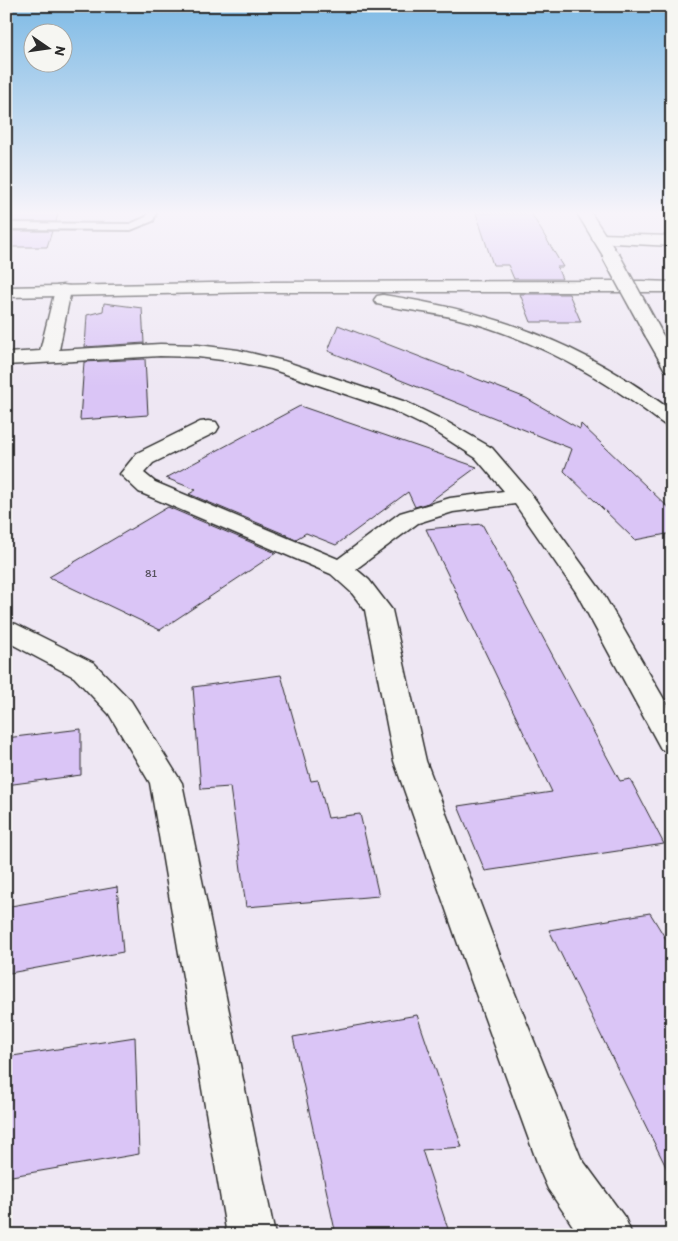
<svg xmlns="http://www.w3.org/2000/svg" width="678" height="1241" font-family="Itim,sans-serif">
<rect width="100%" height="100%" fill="#eee7f3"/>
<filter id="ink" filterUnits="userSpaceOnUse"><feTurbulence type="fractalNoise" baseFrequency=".02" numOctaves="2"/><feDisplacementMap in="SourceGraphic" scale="10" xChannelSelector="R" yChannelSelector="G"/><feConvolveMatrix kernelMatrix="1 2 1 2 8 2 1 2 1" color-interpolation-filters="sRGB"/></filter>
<g filter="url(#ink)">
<!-- building -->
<path fill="#dac5f6" stroke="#2b2b2b" d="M 6,213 L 58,213 L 56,222 L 6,221 Z
M 476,213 L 531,213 L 563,267 L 557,267 L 562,279 L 514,279 L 508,265 L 493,265 Z
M 6,231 L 52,231 L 47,247 L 6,247 Z
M 520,294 L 569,294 L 581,322 L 531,322 Z
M 104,303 L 142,308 L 144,343 L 85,347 L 87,315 L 103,311 Z
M 338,325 L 526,398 L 580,429 L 581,424 L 672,511 L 672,533 L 635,540 L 564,471 L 572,449 L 328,351 Z
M 145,359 L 148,415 L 80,420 L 84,362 Z
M 300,406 L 477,467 L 428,503 L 415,507 L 408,492 L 336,545 L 306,533 L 296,539 L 189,494 L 196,490 L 166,478 Z
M 168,507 L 276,553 L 160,630 L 49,577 Z
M 482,524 L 620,781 L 630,779 L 664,844 L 485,871 L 458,806 L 552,792 L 426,529 Z
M 281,675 L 311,781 L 318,780 L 328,818 L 360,814 L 379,896 L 246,907 L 230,787 L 201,789 L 193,687 Z
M 81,729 L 81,775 L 6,785 L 6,738 Z
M 117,887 L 123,952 L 10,973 L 11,906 Z
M 650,913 L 672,949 L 672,1179 L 549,930 Z
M 417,1015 L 462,1147 L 422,1150 L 450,1235 L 336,1235 L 293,1037 Z
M 135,1037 L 139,1154 L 6,1177 L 6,1057 Z"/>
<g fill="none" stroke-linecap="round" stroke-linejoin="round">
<defs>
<path id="lane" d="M 148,213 L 156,213 L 153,221 L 131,230 L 6,229 L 6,223 L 130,224 L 146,217 Z"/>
<path id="street" d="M 600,234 L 672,236 L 672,246 L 595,242 L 592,239 L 595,236 Z
M 63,285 L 69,286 L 71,290 L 59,350 L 160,344 L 198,345 L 238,350 L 284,361 L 406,402 L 447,422 L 492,448 L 529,491 L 602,592 L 672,713 L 672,752 L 661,749 L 576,592 L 515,504 L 453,512 L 418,523 L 356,569 L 369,580 L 392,610 L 426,761 L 502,961 L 581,1158 L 625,1218 L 632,1235 L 579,1235 L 548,1189 L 541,1173 L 464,961 L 394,761 L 365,610 L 351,592 L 331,574 L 139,492 L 120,474 L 137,453 L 200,422 L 208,421 L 216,422 L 219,427 L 216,432 L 153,463 L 144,473 L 155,482 L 338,559 L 400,513 L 450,498 L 504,491 L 476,458 L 433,430 L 392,410 L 271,369 L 238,362 L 198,357 L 160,356 L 6,365 L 6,353 L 40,351 L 55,290 L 57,286 Z
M 6,622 L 16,624 L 94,663 L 131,701 L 182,783 L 275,1235 L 227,1235 L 150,783 L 109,714 L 74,677 L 6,641 Z"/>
<path id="secondary" d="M 577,213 L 591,213 L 619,256 L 617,259 L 605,259 Z
M 642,281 L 672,282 L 672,292 L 265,292 L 6,297 L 6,287 L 265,282 Z
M 383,295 C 496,312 580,342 672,411 L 672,427 L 665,425 C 602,377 536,339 459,319 C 432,312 404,310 377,304 L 374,300 L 377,296 Z
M 653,328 L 659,329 L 672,349 L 672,372 L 665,370 L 644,333 L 647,329 Z"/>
</defs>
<!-- lane casing -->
<use href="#lane" stroke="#2b2b2b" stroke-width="4"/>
<!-- street casing -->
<use href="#street" stroke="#2b2b2b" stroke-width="3"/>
<!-- secondary casing -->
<use href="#secondary" stroke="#2b2b2b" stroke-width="3"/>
<!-- lane -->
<use href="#lane" fill="#f6f6f2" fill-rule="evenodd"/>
<!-- street -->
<use href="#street" fill="#f6f6f2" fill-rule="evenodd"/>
<!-- secondary -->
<use href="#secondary" fill="#f6f6f2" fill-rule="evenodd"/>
<defs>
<path id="secondary-bridge" d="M 611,256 L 653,333"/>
</defs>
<!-- secondary-bridge casing -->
<use href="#secondary-bridge" stroke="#2b2b2b" stroke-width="19" stroke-linecap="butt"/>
<!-- secondary-bridge -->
<use href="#secondary-bridge" stroke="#f6f6f2" stroke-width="16"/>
</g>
</g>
<!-- sky -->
<linearGradient id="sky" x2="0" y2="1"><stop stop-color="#7ebae5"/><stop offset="0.55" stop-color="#f7f4fa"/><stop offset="1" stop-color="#f7f4fa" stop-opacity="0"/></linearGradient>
<rect width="678" height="387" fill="url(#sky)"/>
<g text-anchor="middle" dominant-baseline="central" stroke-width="5" stroke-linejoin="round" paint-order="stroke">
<!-- number labels -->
<g font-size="12" fill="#57525e">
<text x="151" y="573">81</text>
</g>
</g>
<!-- margin -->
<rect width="678" height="1241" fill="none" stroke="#f6f6f2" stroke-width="25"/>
<rect x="12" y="12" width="653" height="1216" fill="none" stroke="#2b2b2b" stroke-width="2" filter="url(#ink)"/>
<!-- north arrow -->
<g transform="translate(48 48) rotate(103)"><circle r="24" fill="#f6f6f2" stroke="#a5a5a2"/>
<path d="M0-4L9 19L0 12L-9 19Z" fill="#2b2b2b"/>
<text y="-8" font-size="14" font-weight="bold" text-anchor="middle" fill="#2b2b2b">N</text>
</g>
</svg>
